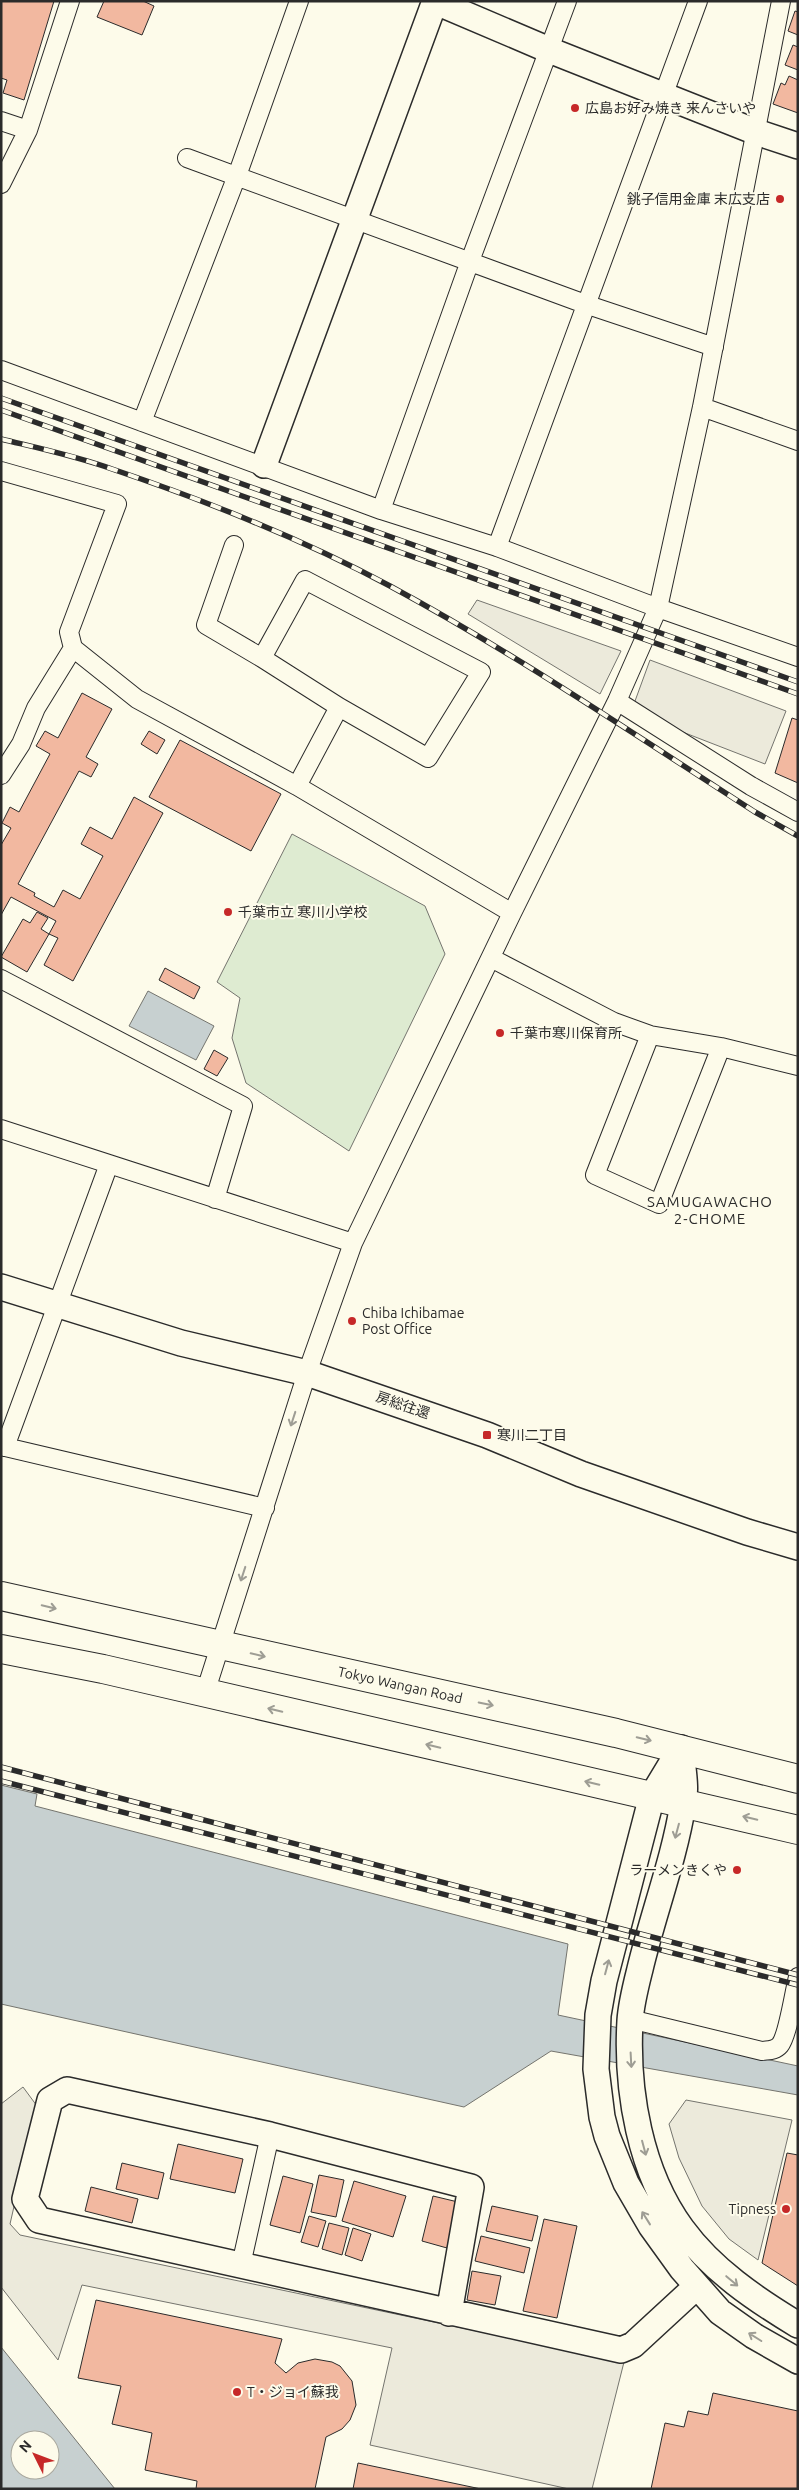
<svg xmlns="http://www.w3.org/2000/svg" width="799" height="2490" font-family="Ubuntu,'Noto Sans JP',sans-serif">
<rect width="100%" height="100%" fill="#fdfbea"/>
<!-- green -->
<path fill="#deebd1" stroke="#74746e" d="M 292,834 L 425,906 L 445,954 L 349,1151 L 246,1083 L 232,1038 L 240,998 L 217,982 Z"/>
<!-- parking -->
<path fill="#eceadb" stroke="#74746e" d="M 477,600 L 621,651 L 600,694 L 468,614 Z
M 650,660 L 786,711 L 765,764 L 631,712 Z
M 23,2087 L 37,2106 L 10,2224 L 20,2235 L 624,2362 L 592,2489 L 569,2489 L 370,2445 L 392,2348 L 82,2285 L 58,2360 L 1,2287 L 1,2104 Z
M 686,2100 L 792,2120 L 758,2260 L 729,2239 L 702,2206 L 679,2158 L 669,2124 Z"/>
<!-- water -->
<path fill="#c7d0d0" stroke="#74746e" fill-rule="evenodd" d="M 148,991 L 214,1026 L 196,1060 L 129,1026 Z
M 1,1785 L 37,1794 L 35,1806 L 568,1944 L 558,2015 L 798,2066 L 798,2095 L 551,2051 L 464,2107 L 1,2004 Z
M 1,2347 L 115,2489 L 1,2489 ZM 20,2440 L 50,2440 L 50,2470 L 20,2470 Z"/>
<!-- building -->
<path fill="#f2b8a0" stroke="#2b2b2b" d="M 1,1 L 54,1 L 24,100 L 3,93 L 7,80 L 1,78 Z
M 104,1 L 143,1 L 154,6 L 142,35 L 97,17 Z
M 795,11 L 798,12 L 798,35 L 788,31 Z
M 793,45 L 798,47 L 798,70 L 785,65 Z
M 789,76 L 798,80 L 798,113 L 773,104 L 781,83 L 785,85 Z
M 82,693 L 112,709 L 86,757 L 98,764 L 91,777 L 79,771 L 18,884 L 35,893 L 34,896 L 54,907 L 63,890 L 80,899 L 103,856 L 81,844 L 90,827 L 112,839 L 134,797 L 163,813 L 73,981 L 44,965 L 58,938 L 49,934 L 56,921 L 11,897 L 1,915 L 1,845 L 11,828 L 2,823 L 10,807 L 19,812 L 50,754 L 36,746 L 45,731 L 58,738 Z
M 792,718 L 798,720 L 798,783 L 775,773 Z
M 149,731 L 165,740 L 157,754 L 141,744 Z
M 180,740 L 281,794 L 251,851 L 149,797 Z
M 37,912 L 48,918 L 41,929 L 49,934 L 27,972 L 1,957 L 23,919 L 30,923 Z
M 165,968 L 200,987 L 194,999 L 159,980 Z
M 214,1050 L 228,1058 L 217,1076 L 204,1069 Z
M 178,2144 L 243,2159 L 235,2193 L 170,2179 Z
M 787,2153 L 798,2155 L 798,2286 L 762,2263 Z
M 122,2163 L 164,2173 L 158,2199 L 116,2189 Z
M 319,2175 L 344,2180 L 336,2217 L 311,2212 Z
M 283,2176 L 313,2184 L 300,2233 L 270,2225 Z
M 354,2181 L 406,2196 L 393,2237 L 342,2221 Z
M 91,2187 L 138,2199 L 132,2223 L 85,2211 Z
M 433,2196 L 458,2202 L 447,2248 L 422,2241 Z
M 492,2206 L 538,2216 L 532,2241 L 486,2231 Z
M 309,2216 L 326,2221 L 318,2247 L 301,2242 Z
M 544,2219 L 577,2226 L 557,2318 L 523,2311 Z
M 329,2223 L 349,2228 L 342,2255 L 322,2249 Z
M 353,2228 L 371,2234 L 362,2261 L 345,2255 Z
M 481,2236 L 530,2248 L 524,2273 L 475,2261 Z
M 472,2271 L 501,2276 L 495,2305 L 467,2300 Z
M 96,2300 L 282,2339 L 275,2363 L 286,2373 L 298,2363 L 315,2359 L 332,2362 L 340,2366 L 352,2381 L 356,2405 L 350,2420 L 342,2429 L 326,2437 L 315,2489 L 196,2489 L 197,2481 L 145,2470 L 152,2433 L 112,2424 L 121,2386 L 78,2378 Z
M 713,2393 L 798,2411 L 798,2489 L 651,2489 L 665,2423 L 684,2427 L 688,2411 L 708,2415 Z
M 358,2463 L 481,2489 L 353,2489 Z"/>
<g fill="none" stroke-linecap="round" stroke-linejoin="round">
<defs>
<path id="street" d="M 1,121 L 28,130
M 187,158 L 585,304 L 714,347
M 1,184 L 28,130 L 70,1
M 1,370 L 381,510 L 497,547 L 658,608 L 798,657
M 702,407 L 798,441
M 142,422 L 238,173 L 299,1
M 1,471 L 117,504 L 69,632 L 73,648 L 137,699 L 297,786 L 512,913
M 381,510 L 470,261 L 567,1
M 234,545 L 206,625 L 262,658
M 497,547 L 698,1
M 305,580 L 481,672 L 428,758 L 339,707 L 262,658 Z
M 617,701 L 751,786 L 798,812
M 1,775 L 21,744 L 36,708 L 73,648
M 297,786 L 339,707
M 491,958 L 614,1022 L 650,1035 L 721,1047 L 798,1066
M 1,979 L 243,1106 L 215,1199
M 650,1035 L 595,1175 L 659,1204 L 721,1047
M 1,1129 L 353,1243
M 1,1446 L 265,1508
M 5,1447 L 109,1164
M 205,1693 L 307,1373 L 353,1243 L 512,913 L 617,701 L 658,608 L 702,407 L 781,1
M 630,2019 L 762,2051 C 768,2050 775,2051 780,2045 C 788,2035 794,1992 798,1977
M 241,2265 L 270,2135"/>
<path id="secondary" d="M 434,1 L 549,50 L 756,132 L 798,146
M 264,465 L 435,1
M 1,1287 L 181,1343 L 307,1373 L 487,1435 L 581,1474 L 747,1532 L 798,1547
M 681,1748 L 652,1796 L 604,1981 L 598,2015 L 596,2069 L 602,2117 L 607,2136 L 626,2183 L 651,2226 L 682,2269 L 720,2312 L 754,2336 L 798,2361
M 681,1748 C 682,1766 687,1787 683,1804 C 674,1860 653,1914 640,1969 C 636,1985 631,2004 630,2021 C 626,2091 640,2172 682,2229 C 712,2270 755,2299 798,2325
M 449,2313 L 471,2187 L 270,2135 L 67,2090 L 50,2100 L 25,2199 L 39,2220 L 621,2350 L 633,2345 L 697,2286"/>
<g id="highway">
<path id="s1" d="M 1,1596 L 616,1733 L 798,1779"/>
<path d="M 1,1649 L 103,1669 L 798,1830"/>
</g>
</defs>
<!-- street casing -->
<use href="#street" stroke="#2b2b2b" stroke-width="20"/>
<!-- secondary casing -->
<use href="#secondary" stroke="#2b2b2b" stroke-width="28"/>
<!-- highway casing -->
<use href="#highway" stroke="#2b2b2b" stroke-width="30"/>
<!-- street -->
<use href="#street" stroke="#fdfbea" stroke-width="18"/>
<!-- secondary -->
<use href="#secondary" stroke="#fdfbea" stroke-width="25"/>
<!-- highway -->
<use href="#highway" stroke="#fdfbea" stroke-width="28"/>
<defs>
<path id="rail" d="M 1,398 L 798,682
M 1,410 L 798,694
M 1,439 C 38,448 76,456 112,469 C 207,501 302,539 390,586 C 516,654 635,735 755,812 L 798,836
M 1,1767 L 798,1975
M 1,1781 L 798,1985"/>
</defs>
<!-- rail casing -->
<use href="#rail" stroke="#2b2b2b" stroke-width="5.5"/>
<!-- rail -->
<use href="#rail" stroke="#fdfbea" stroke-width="4" stroke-dasharray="11" stroke-linecap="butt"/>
</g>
<!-- one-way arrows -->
<defs><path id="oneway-shaft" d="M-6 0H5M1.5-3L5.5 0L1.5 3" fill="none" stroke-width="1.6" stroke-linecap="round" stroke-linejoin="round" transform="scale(1.25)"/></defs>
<g stroke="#9e9d94">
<use href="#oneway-shaft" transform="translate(293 1419) rotate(108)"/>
<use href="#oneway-shaft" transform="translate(243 1574) rotate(108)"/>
<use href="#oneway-shaft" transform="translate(49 1607) rotate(13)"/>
<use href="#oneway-shaft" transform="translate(258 1655) rotate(13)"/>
<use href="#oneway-shaft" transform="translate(486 1704) rotate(12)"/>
<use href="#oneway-shaft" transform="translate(275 1710) rotate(-167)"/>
<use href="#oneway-shaft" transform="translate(644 1739) rotate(13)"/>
<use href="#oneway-shaft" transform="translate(433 1746) rotate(-167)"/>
<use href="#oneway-shaft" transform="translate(592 1783) rotate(-167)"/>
<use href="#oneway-shaft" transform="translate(750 1818) rotate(-167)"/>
<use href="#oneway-shaft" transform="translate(677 1831) rotate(105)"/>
<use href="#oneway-shaft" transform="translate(607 1967) rotate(-75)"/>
<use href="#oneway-shaft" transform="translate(631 2060) rotate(87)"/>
<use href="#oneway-shaft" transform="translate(644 2148) rotate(75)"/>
<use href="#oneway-shaft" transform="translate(646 2218) rotate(-122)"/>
<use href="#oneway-shaft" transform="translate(732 2281) rotate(40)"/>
<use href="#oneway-shaft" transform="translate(755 2337) rotate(-148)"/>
</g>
<!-- markers -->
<g fill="#c62828" stroke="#fdfbea" stroke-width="2">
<circle cx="575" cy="108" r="5"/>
<circle cx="780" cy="199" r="5"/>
<circle cx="228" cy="912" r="5"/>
<circle cx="500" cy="1033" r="5"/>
<circle cx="352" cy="1321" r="5"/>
<rect x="482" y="1430" width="10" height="10" rx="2.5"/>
<circle cx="737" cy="1870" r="5"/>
<circle cx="786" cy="2209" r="5"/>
<circle cx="237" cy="2392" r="5"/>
</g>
<g text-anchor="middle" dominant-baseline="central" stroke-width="4" stroke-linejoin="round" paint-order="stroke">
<!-- poi labels -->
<g font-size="14" fill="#2b2b2b" stroke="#fdfbea" text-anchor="start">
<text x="585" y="108">広島お好み焼き 来んさいや</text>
<text x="770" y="199" text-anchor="end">銚子信用金庫 末広支店</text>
<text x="238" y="912">千葉市立 寒川小学校</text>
<text x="510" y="1033">千葉市寒川保育所</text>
<text x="362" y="1313">Chiba Ichibamae<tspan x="362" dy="16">Post Office</tspan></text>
<text x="497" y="1435">寒川二丁目</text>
<text x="727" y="1870" text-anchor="end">ラーメンきくや</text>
<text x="776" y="2209" text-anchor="end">Tipness</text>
<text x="247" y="2392">T・ジョイ蘇我</text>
</g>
<!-- street labels -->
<g font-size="14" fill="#2b2b2b" stroke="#fdfbea">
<text transform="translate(403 1405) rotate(19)">房総往還</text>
<text stroke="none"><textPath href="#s1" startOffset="409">Tokyo Wangan Road</textPath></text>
</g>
<!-- neighbourhood labels -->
<g font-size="15" letter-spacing="1" fill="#2b2b2b" stroke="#fdfbea">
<text x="710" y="1201">SAMUGAWACHO<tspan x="710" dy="17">2-CHOME</tspan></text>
</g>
</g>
<!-- border -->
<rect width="799" height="2490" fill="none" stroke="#2b2b2b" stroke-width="5"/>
<!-- north arrow -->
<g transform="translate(35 2455) rotate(312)"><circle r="24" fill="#fdfbea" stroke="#a9a89e"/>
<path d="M0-4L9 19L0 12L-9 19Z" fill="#c62828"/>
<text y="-8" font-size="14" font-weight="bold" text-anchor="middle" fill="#2b2b2b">N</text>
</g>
</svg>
